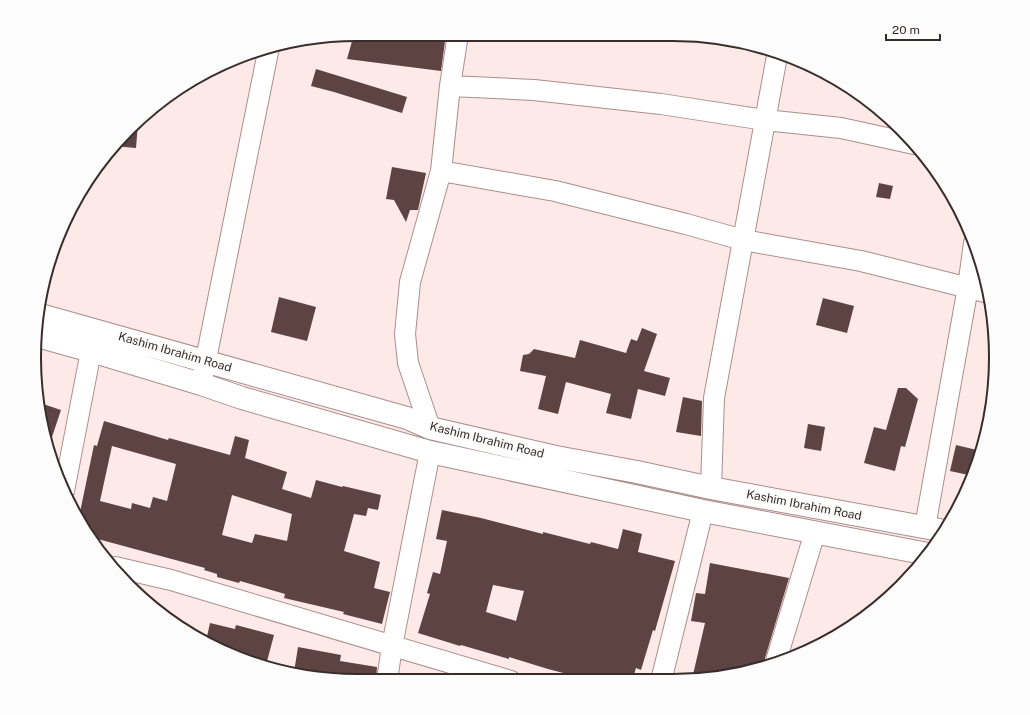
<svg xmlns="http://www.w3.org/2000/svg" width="1030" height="715" font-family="'Public Sans',sans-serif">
<rect width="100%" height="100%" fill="#fdeae8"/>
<!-- building -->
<path fill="#5d4442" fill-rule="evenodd" d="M 354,34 L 446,34 L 441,71 L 347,59 Z
M 316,69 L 407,97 L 402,113 L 334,92 L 311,86 Z
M 138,123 L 136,148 L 113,146 L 114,144 Z
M 392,167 L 426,173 L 418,210 L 410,210 L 406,222 L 394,200 L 386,199 Z
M 879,183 L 893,186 L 890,199 L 876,197 Z
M 279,297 L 316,307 L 307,341 L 271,332 Z
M 823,298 L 854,306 L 847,333 L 816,325 Z
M 642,328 L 657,334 L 644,371 L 670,378 L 665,396 L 638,389 L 631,419 L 606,413 L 611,394 L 566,382 L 558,414 L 538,409 L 546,376 L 520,371 L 523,355 L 529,354 L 534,349 L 575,358 L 580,340 L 626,353 L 631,339 L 637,341 Z
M 898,388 L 906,388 L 918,399 L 905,447 L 901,446 L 895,471 L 864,463 L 874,427 L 886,430 Z
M 683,397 L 702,401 L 701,436 L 676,432 Z
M 40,403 L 61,410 L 49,446 L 40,420 Z
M 104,421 L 168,440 L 169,438 L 230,455 L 235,436 L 249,440 L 245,458 L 287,472 L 282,489 L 311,498 L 316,480 L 342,487 L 343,486 L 381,495 L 378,510 L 368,508 L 366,516 L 354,514 L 344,551 L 380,562 L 374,588 L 390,592 L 382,624 L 343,614 L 344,612 L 284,598 L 285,594 L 240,581 L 239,583 L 217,577 L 217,574 L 204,570 L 205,568 L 94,538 L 79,517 L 94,445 L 97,446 ZM 112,446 L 176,464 L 167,501 L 153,497 L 150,508 L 132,503 L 131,509 L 100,501 ZM 232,495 L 292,514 L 287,541 L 255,534 L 252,543 L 222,535 Z
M 808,424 L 825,427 L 821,451 L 804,448 Z
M 956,445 L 981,451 L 973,476 L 950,471 Z
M 442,510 L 481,518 L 543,534 L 543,532 L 590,544 L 591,542 L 618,549 L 623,529 L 642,534 L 638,552 L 675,561 L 655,631 L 653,630 L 641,670 L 636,668 L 632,681 L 598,681 L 572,673 L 571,675 L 548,669 L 509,657 L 509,659 L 461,645 L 460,646 L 418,633 L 430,594 L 427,593 L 433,572 L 440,574 L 447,541 L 436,539 ZM 493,585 L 524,591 L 516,621 L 486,612 Z
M 710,563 L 789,578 L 765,658 L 765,665 L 735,675 L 692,679 L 705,623 L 691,621 L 696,593 L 705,594 Z
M 210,623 L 235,629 L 236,625 L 274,635 L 266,665 L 233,656 L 206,641 Z
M 298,647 L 341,655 L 340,661 L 377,667 L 376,681 L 358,681 L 297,674 L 297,672 L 294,672 Z"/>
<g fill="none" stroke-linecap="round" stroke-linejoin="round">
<defs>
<path id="minor" d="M 450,86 L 534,90 L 661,104 L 765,120 L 841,128 L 914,144
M 441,171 L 555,191 L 686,224 L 743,240 L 861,261 L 989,293
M 201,384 L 269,47
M 430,428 L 408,363 L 405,334 L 410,282 L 441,171 L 450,86 L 458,34
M 711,488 L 714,398 L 777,56
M 64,491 L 91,351
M 925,527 L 968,287 L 974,243
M 115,567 L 171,580 L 511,681
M 776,661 L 815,532
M 387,681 L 392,646 L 430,452
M 661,681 L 703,511"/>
<path id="trunk" d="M 37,314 L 407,418 L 430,428 L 556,457 L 637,472 L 711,488 L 945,531
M 37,336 L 91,351 L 201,384 L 242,398 L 430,452 L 703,511 L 928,554"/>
</defs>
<!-- minor casing -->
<use href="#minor" stroke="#ab8e8b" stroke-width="22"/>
<!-- trunk casing -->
<use href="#trunk" stroke="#ab8e8b" stroke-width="24"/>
<!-- minor -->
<use href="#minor" stroke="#fff" stroke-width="20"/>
<!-- trunk -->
<use href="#trunk" stroke="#fff" stroke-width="22"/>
</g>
<g text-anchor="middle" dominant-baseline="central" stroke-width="4" stroke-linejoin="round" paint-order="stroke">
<!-- street labels -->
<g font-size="12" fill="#392d2c" stroke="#fcfcfc">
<text transform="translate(175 352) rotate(16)">Kashim Ibrahim Road</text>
<text transform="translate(487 440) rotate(14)">Kashim Ibrahim Road</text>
<text transform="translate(804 505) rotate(11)">Kashim Ibrahim Road</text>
</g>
</g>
<!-- crop -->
<path d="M0 0H1030V715H0ZM357 41H673A316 316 0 0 1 989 357V358A316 316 0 0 1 673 674H357A316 316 0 0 1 41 358V357A316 316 0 0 1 357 41Z" fill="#fcfcfc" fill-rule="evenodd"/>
<path fill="none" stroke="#392d2c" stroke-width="2" d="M357 41H673A316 316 0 0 1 989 357V358A316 316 0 0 1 673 674H357A316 316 0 0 1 41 358V357A316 316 0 0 1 357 41Z"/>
<!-- scale -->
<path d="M886 34v6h54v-6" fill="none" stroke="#392d2c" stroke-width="2"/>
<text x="892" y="34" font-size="12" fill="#392d2c" stroke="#fcfcfc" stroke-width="3" paint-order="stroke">20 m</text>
</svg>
